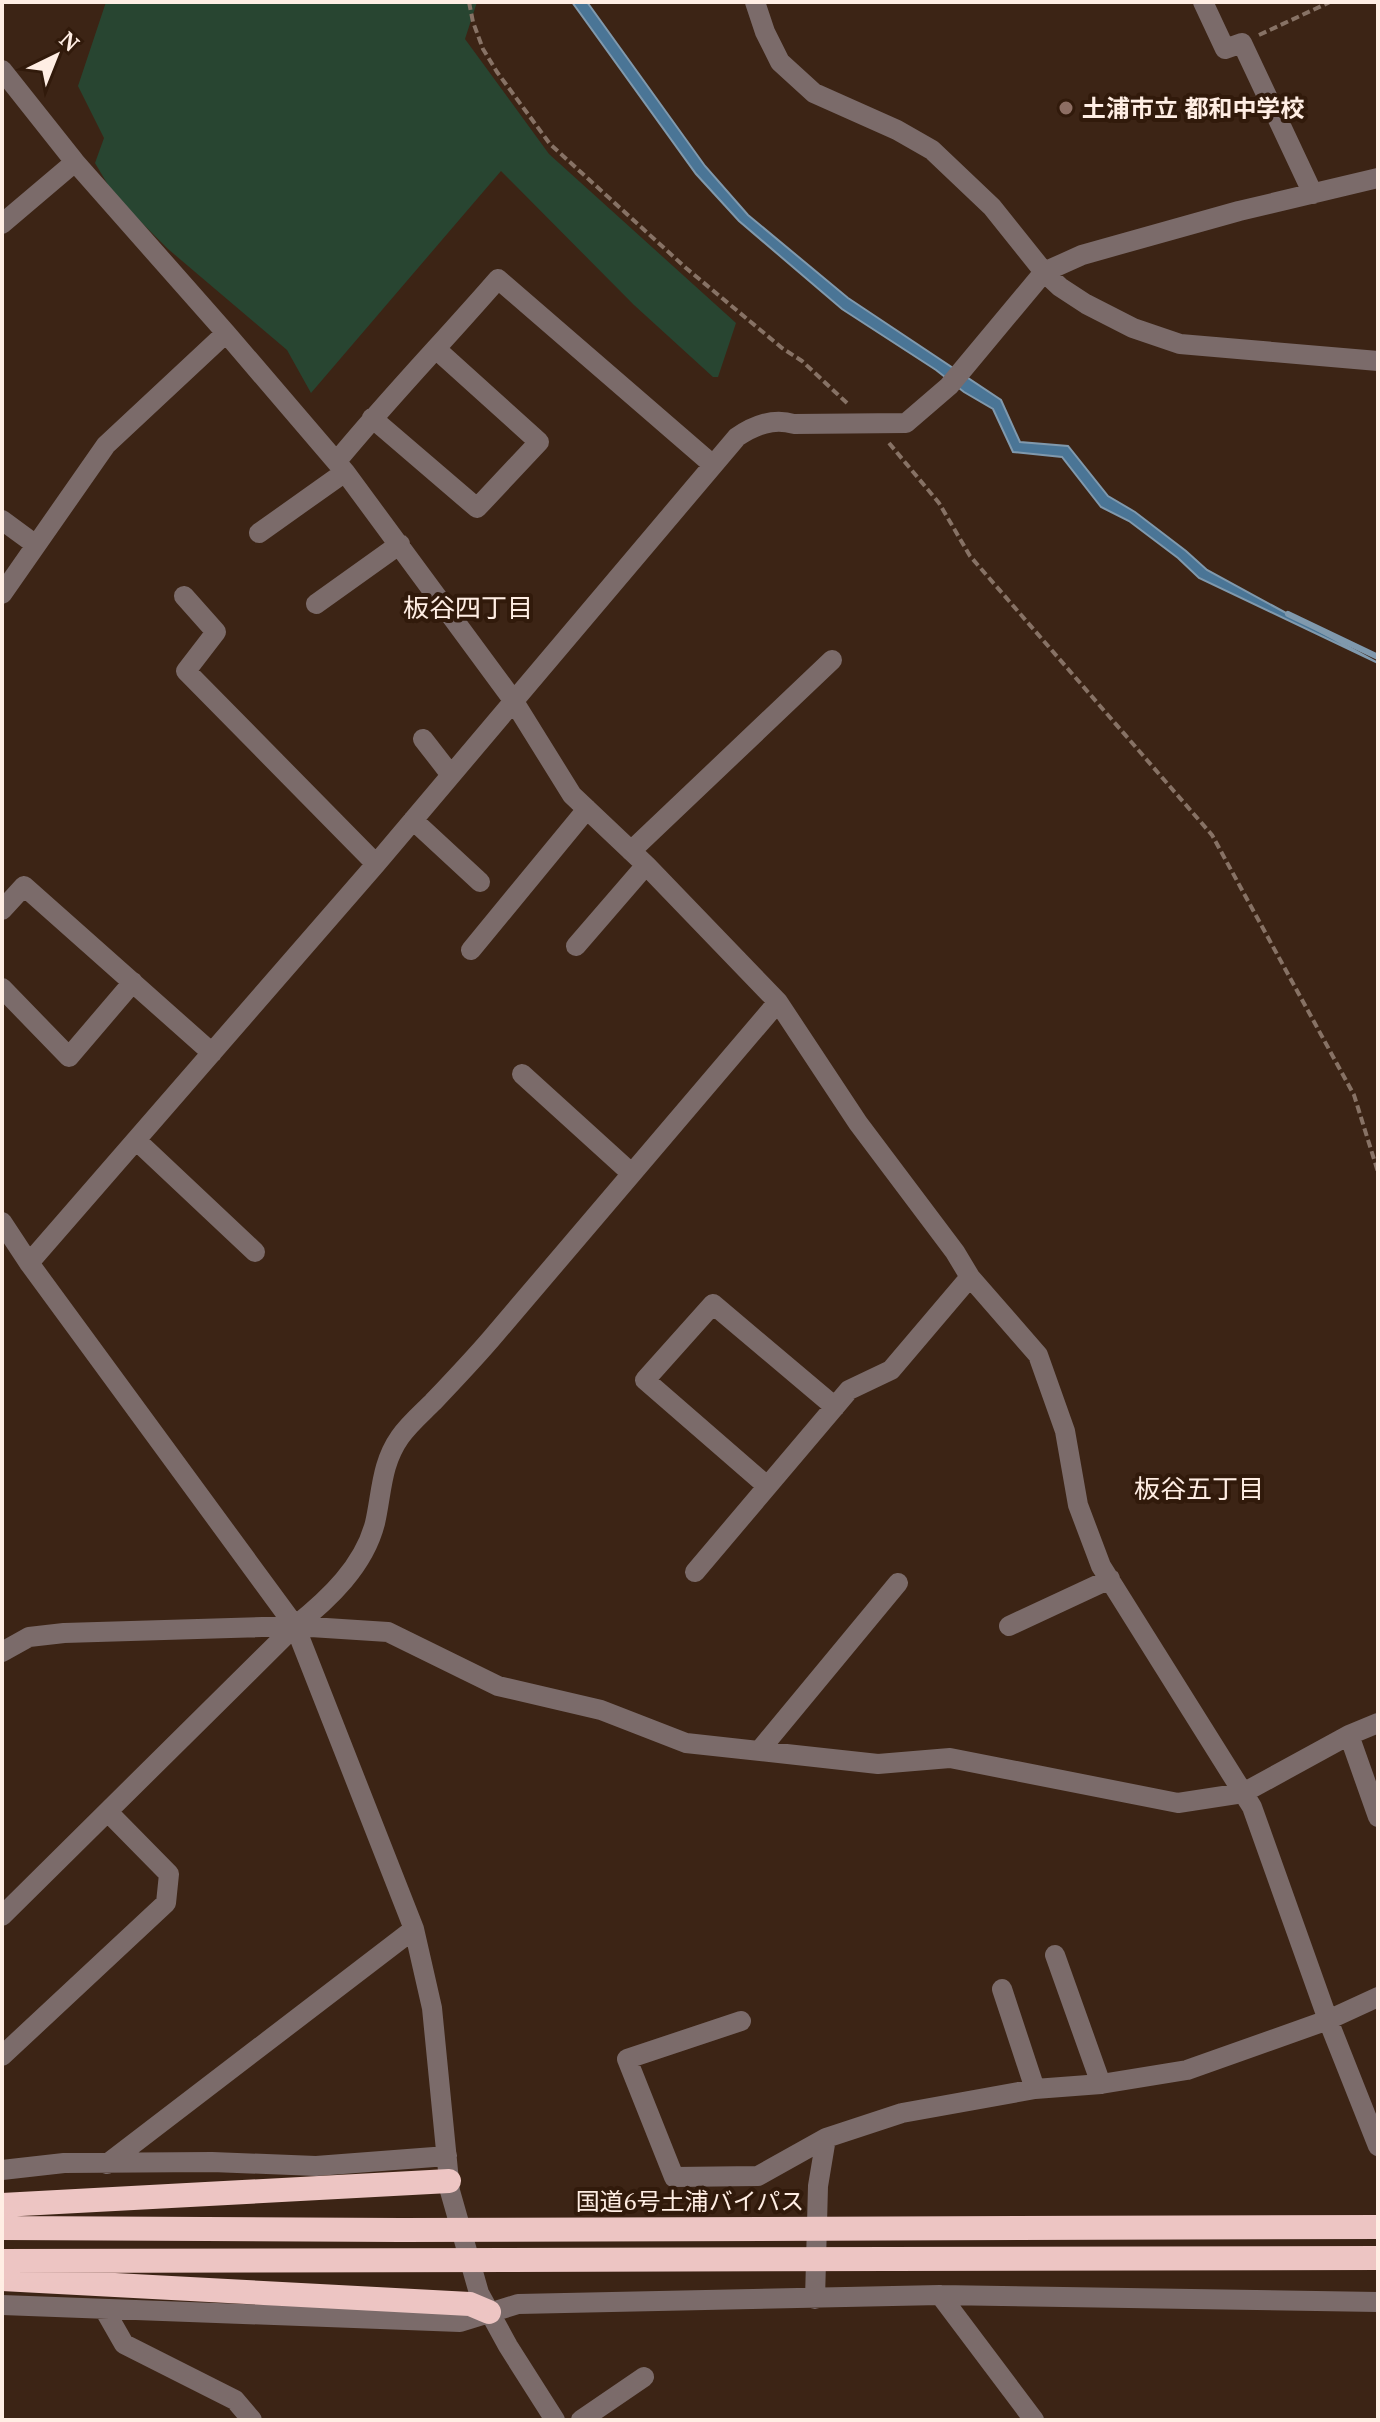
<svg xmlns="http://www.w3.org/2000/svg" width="1380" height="2422" font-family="'PT Serif','Noto Sans JP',serif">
<rect width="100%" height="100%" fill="#3c2415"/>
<!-- green -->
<path fill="#284531" d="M 106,2 L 477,2 L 465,39 L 549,154 L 736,323 L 718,377 L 713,377 L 634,305 L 501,171 L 311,393 L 287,350 L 168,249 L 114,195 L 95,163 L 104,138 L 78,86 Z"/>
<!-- water -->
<path fill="#4a7596" stroke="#8099ad" stroke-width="2" d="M 572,2 L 587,2 L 705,166 L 748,215 L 848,298 L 1001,400 L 1020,442 L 1068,446 L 1108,496 L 1135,512 L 1186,551 L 1207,570 L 1378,663 L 1199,578 L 1178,558 L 1129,521 L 1101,507 L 1062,457 L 1013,452 L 993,409 L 964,392 L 936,370 L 842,309 L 739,221 L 696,174 Z"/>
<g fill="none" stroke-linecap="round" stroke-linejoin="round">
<!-- stream -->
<path stroke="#8099ad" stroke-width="6" d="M 1288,614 L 1378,657"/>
<!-- path -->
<path stroke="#877265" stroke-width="4" stroke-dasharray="8 4" stroke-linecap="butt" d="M 469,2 L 473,22 L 483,49 L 497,72 L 550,144 L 686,268 L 782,348 L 802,361 L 848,404
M 1259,35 L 1330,2
M 889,443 L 939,503 L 970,556 L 1212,835 L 1354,1095 L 1378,1172"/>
<!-- minor -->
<path stroke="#7b6b6a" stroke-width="20" d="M 755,2 L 765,32 L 780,62 L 814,93 L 897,130 L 932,150 L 992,207 L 1044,272 L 1060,287 L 1086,304 L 1133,328 L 1180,344 L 1378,361
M 1203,2 L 1225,49 L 1242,43 L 1313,194
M 2,70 L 75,162 L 226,333 L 345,472 L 513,700 L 572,795 L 646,865 L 778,1002 L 858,1123 L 955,1252 L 970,1277 L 1038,1355 L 1065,1431 L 1078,1505 L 1101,1566 L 1252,1807 L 1328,2020 L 1378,2146
M 2,224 L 75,162
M 372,418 L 477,508 L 539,442 L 436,349
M 337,461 C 388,399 445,340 498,279 L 713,465
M 2,520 L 36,545
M 259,533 L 345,472
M 2,594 L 106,445 L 226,333
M 184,596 L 216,632 L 186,671 L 376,864
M 316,604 L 400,544
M 423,739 L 451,775
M 413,820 L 480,882
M 631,851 L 832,660
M 2,910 L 24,886 L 212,1053
M 576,946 L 646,865
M 471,950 L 587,809
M 2,988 L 69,1057 L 133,982
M 522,1074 L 631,1173
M 136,1140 L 255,1252
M 2,1222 L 29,1263 L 295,1626 L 414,1929 L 432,2008 L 450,2191 L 479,2293 L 508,2346 L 555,2420
M 29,1263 L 376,864 L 737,437 C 755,425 773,418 794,424 L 906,423 L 949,386 L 1044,272 L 1082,255 L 1239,211 L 1378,178
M 767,1486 L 645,1380 L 713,1304 L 835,1407
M 695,1572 L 849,1390 L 891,1370 L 970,1277
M 1009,1626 L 1110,1579
M 2,1652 L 29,1637 L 64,1633 L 295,1626 L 388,1632 L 498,1686 L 601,1710 L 686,1743 L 878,1764 L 950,1758 L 1178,1803 L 1243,1793 L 1349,1735 L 1378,1723
M 1349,1735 L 1378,1817
M 759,1751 L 898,1583
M 2,1916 L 295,1626 C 329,1599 364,1566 375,1523 C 382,1492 381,1464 400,1437 C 409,1424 422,1413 433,1402 C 453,1381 472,1361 491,1339 C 586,1226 683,1115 778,1002
M 1055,1955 L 1101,2084
M 1002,1989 L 1035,2089
M 741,2021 L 627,2059 L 674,2177 L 758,2176 L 826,2138
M 2,2056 L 166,1903 L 169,1874 L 108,1812
M 107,2164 L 414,1929
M 2,2170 L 64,2163 L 212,2162 L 316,2166 L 447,2156
M 940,2295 L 1034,2420
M 815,2299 L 818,2186 L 826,2138 L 902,2113 L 1035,2089 L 1101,2084 L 1187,2070 L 1328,2020 L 1378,1997
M 2,2305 L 460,2322 L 518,2304 L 940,2295 L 1378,2302
M 104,2309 L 124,2344 L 235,2400 L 252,2420
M 581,2420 L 644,2377"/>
<!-- highway -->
<path stroke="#edc5c3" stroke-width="24" d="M 2,2205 L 449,2181
M 2,2228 L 401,2230 L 1378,2227
M 2,2261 L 1378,2258
M 2,2279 L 470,2304 L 489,2312"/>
</g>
<!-- markers -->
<circle fill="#8d6e63" stroke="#311a0b" stroke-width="3" cx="1066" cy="108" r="8"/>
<g text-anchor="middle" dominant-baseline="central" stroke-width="8" stroke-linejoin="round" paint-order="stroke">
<!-- poi labels -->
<g font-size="24" font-weight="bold" fill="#ffeee4" stroke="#311a0b" text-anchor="start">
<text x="1082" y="108">土浦市立 都和中学校</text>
</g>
<!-- street labels -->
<g font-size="24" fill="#ffeee4" stroke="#311a0b">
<text x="690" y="2201">国道6号土浦バイパス</text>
</g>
<!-- neighbourhood labels -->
<g font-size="26" fill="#ffeee4" stroke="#311a0b">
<text x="468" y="607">板谷四丁目</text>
<text x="1199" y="1488">板谷五丁目</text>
</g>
</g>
<!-- border -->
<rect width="1380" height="2422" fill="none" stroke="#ffeee4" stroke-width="8"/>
<!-- north arrow -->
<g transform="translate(56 56) rotate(43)" stroke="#311a0b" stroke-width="6" paint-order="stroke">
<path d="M0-6L14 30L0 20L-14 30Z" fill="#ffeee4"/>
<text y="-12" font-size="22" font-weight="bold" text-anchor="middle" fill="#ffeee4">N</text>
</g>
</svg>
